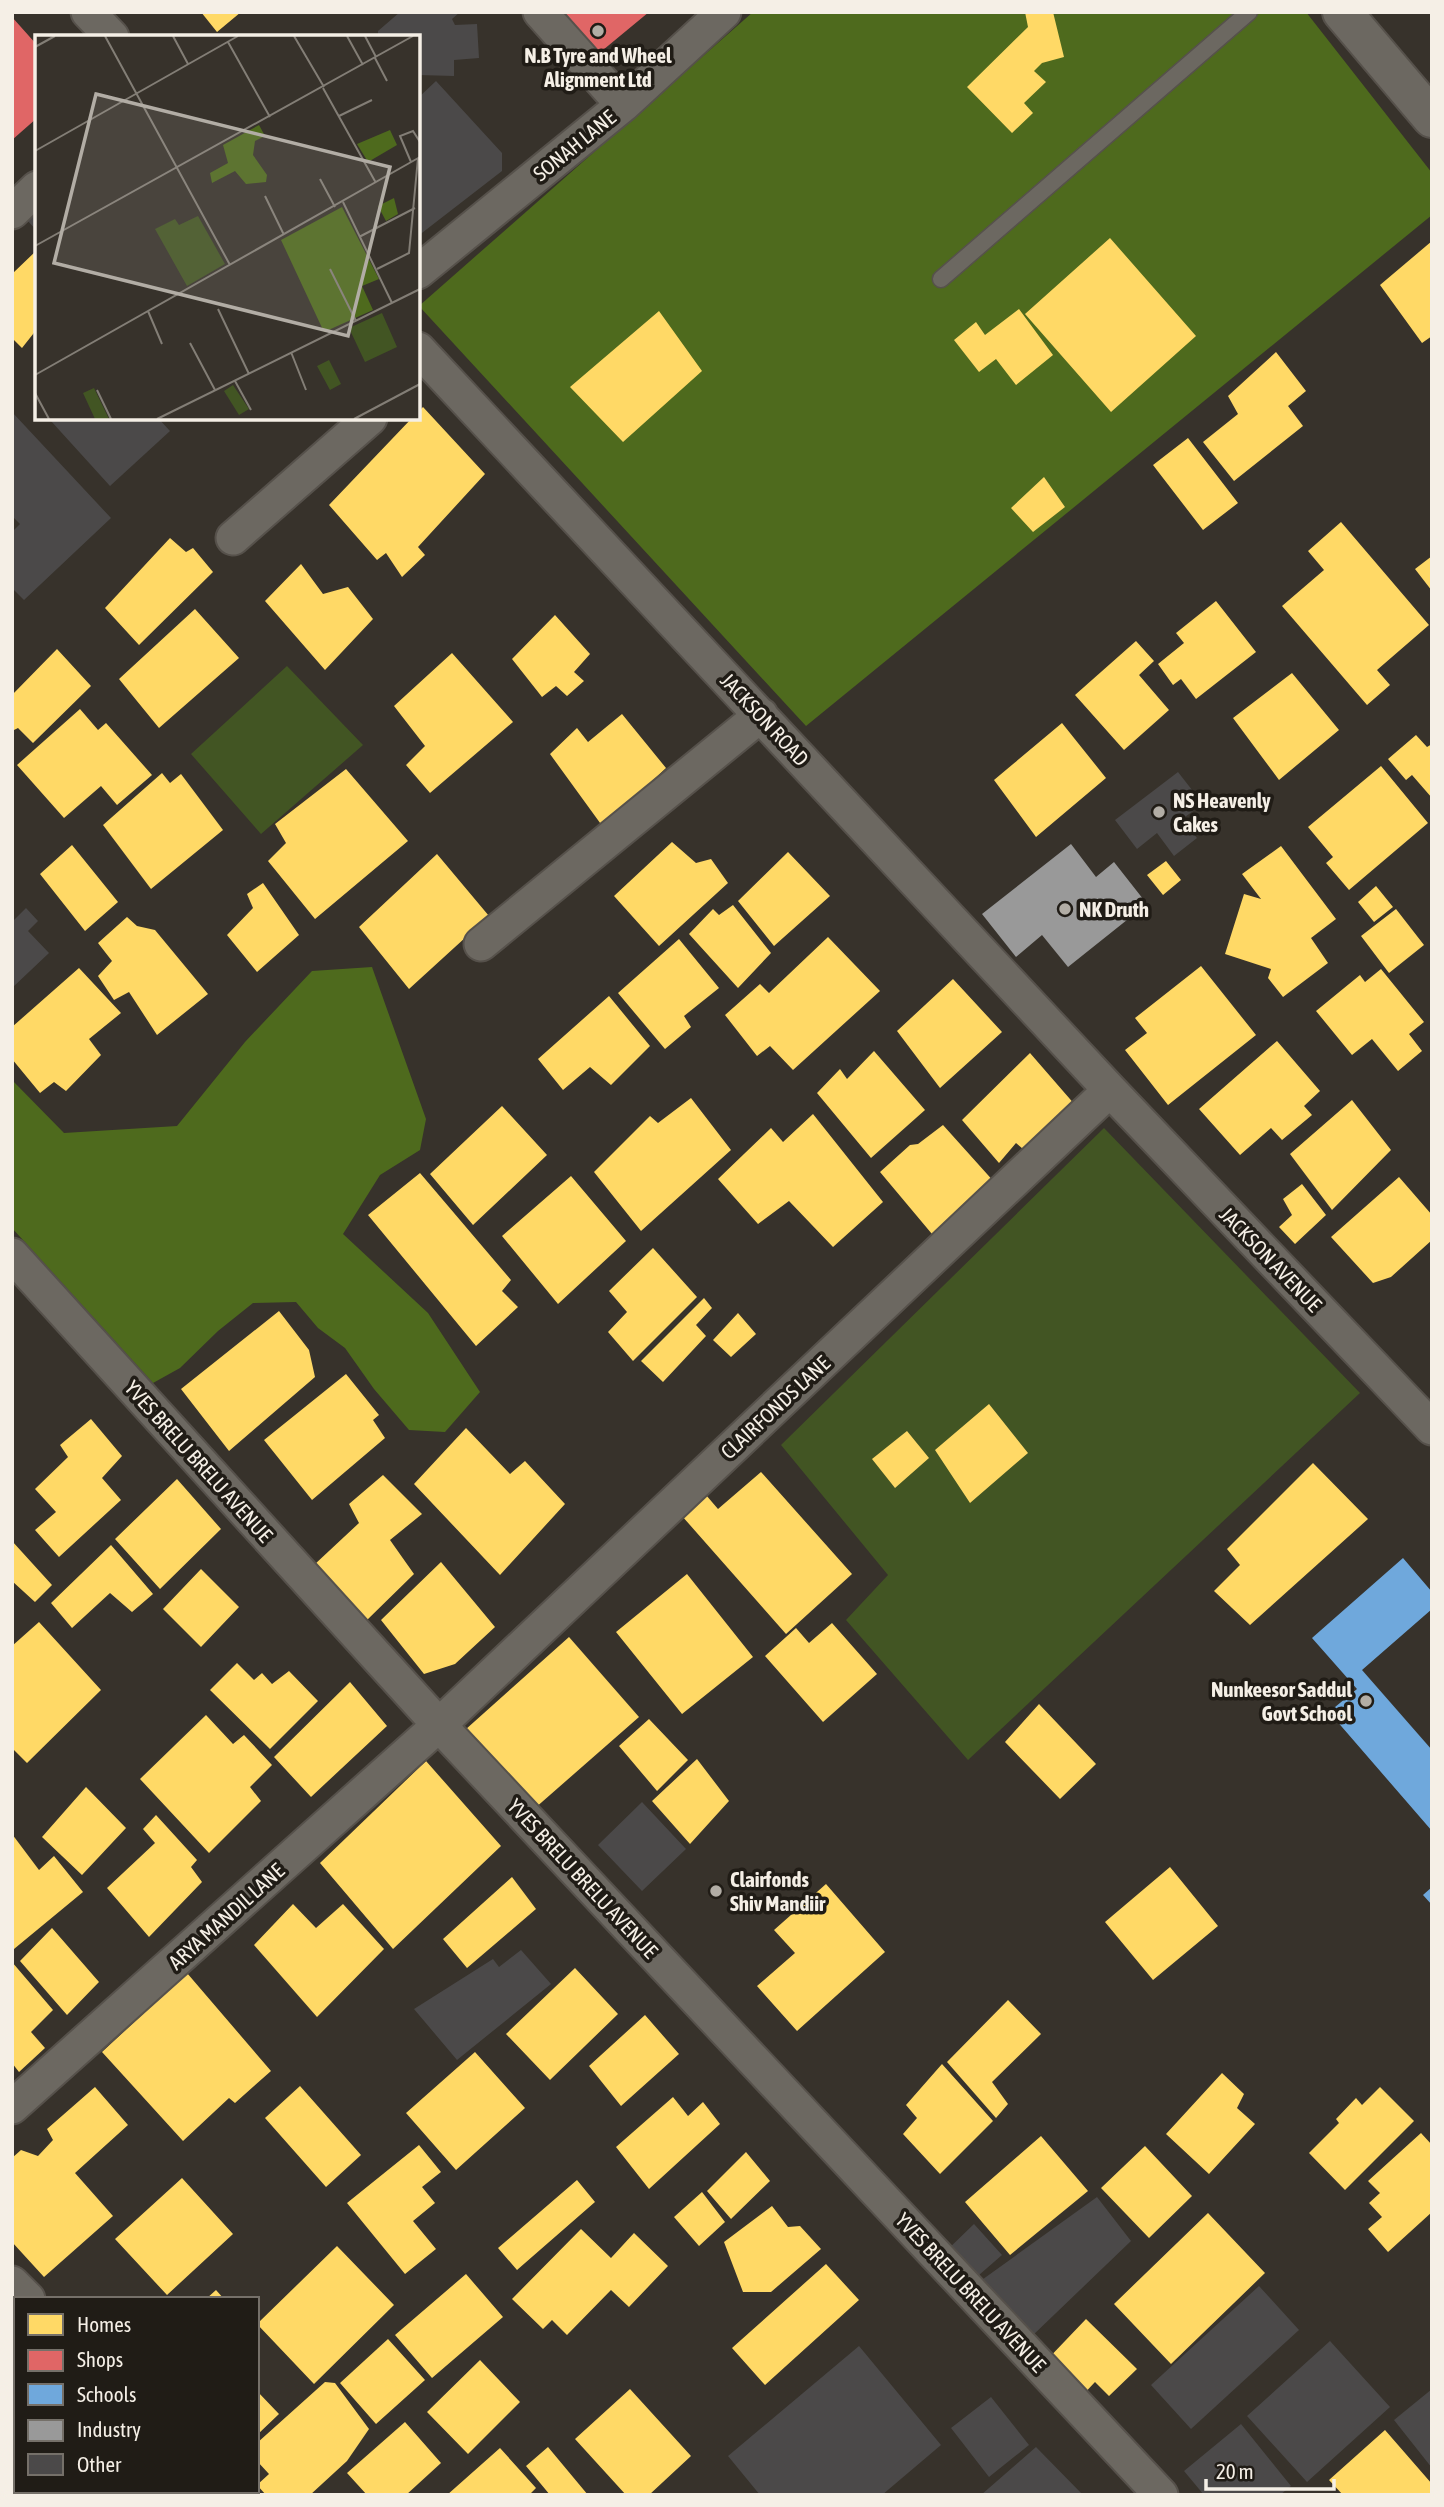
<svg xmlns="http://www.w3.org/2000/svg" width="1444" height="2507" font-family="'Asap Condensed',sans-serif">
<rect width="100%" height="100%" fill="#37322b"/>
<!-- green -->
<path fill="#425523" d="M 287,666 L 363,745 L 261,834 L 191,754 Z
M 1104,1128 L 1360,1393 L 968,1760 L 846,1620 L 888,1575 L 781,1445 Z"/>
<!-- forest -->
<path fill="#4e6a1d" d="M 753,12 L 1306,12 L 1432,173 L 1432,215 L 806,726 L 419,306 Z
M 372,967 L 426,1119 L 420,1150 L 380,1175 L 343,1234 L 428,1313 L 480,1392 L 445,1432 L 409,1430 L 374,1389 L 345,1348 L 318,1328 L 296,1302 L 253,1303 L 218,1331 L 180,1368 L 153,1383 L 12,1228 L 12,1080 L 64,1133 L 177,1126 L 245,1042 L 312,971 Z"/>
<!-- homes -->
<path fill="#ffd966" d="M 201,12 L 241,12 L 217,32 Z
M 1025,12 L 1053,12 L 1064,57 L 1042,63 L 1034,71 L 1046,82 L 1024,103 L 1033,113 L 1012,133 L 967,87 L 1028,27 Z
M 1110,238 L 1196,336 L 1111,412 L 1025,314 Z
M 1432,241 L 1432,336 L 1422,343 L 1380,285 Z
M 37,250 L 37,329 L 22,348 L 12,338 L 12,274 Z
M 1019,309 L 1053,355 L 1016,385 L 996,359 L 979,372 L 954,340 L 976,322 L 985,335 Z
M 659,311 L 702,371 L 623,442 L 570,387 Z
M 1276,352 L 1306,391 L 1288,406 L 1303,426 L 1234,481 L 1203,442 L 1238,414 L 1228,396 Z
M 423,407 L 485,474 L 418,547 L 425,555 L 402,577 L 386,553 L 377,560 L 329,505 L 412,418 L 418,418 L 418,412 Z
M 1188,438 L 1238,503 L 1203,530 L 1153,465 Z
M 1044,477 L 1065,507 L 1033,532 L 1011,508 Z
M 1341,522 L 1429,625 L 1377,670 L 1390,685 L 1367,705 L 1282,606 L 1324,570 L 1308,551 Z
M 170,538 L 186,552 L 193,548 L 213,572 L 139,645 L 105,608 Z
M 1432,556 L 1432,591 L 1415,569 Z
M 301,564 L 323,594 L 348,587 L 373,619 L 325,670 L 265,601 Z
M 1216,601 L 1256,652 L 1196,699 L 1181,679 L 1173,685 L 1158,664 L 1184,643 L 1176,633 Z
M 195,609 L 239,658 L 159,728 L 119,679 Z
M 555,615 L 590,654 L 574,672 L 584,681 L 567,696 L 556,686 L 542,697 L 512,659 Z
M 1136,641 L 1154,661 L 1139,675 L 1169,710 L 1124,750 L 1075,695 Z
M 57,649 L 91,686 L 33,743 L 18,728 L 12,731 L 12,695 Z
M 452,653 L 513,722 L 430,793 L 406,765 L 425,746 L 394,706 Z
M 1292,673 L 1339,730 L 1279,780 L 1233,718 Z
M 80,709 L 98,730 L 106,723 L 152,775 L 117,805 L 101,786 L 64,818 L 17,765 Z
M 622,714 L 666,768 L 603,827 L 550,754 L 577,728 L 588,742 Z
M 1062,723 L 1106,778 L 1036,837 L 994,780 Z
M 1416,735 L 1427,747 L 1432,744 L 1432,798 L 1412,775 L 1406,780 L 1388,759 Z
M 1381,766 L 1428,823 L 1349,890 L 1326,863 L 1333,857 L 1308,827 Z
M 346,769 L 408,841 L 315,919 L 268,861 L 286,843 L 275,824 Z
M 162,773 L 170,783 L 181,774 L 223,830 L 151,889 L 103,825 Z
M 672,842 L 696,863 L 711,859 L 728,883 L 659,946 L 614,896 Z
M 72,845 L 118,902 L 85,931 L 40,874 Z
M 1281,846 L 1336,919 L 1311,938 L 1328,963 L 1283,997 L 1268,978 L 1271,969 L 1225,954 L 1244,894 L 1261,899 L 1242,874 Z
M 788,852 L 830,896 L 774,946 L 738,901 Z
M 437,854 L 489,916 L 409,989 L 359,927 Z
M 1166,861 L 1181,880 L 1163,895 L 1147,875 Z
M 263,883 L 299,935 L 257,972 L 227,935 L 253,908 L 247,894 Z
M 1376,886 L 1393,907 L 1374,922 L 1358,902 Z
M 733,905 L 771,953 L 738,988 L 689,934 L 713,909 L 719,915 Z
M 1396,909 L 1424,945 L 1389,973 L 1361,936 Z
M 127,917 L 137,926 L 155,930 L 208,994 L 157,1035 L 129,992 L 114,1000 L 98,976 L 112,961 L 98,943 Z
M 828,937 L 880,991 L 793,1070 L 770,1046 L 757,1056 L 725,1015 L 760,984 L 769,993 Z
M 679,939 L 719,988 L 684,1016 L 691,1027 L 665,1049 L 618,993 Z
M 1201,966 L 1256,1035 L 1168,1105 L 1125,1050 L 1147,1033 L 1135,1018 Z
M 79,968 L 121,1013 L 89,1039 L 101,1055 L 66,1091 L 54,1082 L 40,1093 L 12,1059 L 12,1027 Z
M 1381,969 L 1424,1022 L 1409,1034 L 1422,1051 L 1398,1071 L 1372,1039 L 1352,1055 L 1316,1011 L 1360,975 L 1365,982 Z
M 953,979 L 1002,1032 L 940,1088 L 897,1031 Z
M 609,996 L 650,1046 L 611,1085 L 590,1067 L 563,1090 L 538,1059 Z
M 1277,1041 L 1320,1091 L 1304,1106 L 1312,1115 L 1282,1140 L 1271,1128 L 1240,1155 L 1199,1109 Z
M 874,1051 L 925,1110 L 871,1158 L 817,1093 L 840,1069 L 847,1079 Z
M 1030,1053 L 1076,1106 L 1030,1155 L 1016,1143 L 999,1163 L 962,1120 Z
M 691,1098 L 731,1150 L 641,1231 L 594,1172 L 650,1116 L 658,1123 Z
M 1352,1100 L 1391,1150 L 1332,1210 L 1290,1154 Z
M 502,1106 L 547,1155 L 473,1225 L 430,1174 Z
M 813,1114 L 883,1202 L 833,1247 L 789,1201 L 758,1224 L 718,1179 L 771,1128 L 783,1142 Z
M 943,1125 L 996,1184 L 937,1240 L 880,1172 L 910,1145 L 918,1144 Z
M 420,1173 L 511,1280 L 502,1291 L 518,1307 L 476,1346 L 368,1215 Z
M 571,1176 L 626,1241 L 558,1304 L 502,1236 Z
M 1399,1177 L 1432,1215 L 1432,1240 L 1391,1277 L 1373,1283 L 1331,1237 Z
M 1302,1184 L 1326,1215 L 1295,1244 L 1279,1227 L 1292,1215 L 1283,1199 Z
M 653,1248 L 697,1297 L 633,1361 L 608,1332 L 627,1312 L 609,1291 Z
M 704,1298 L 712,1308 L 696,1325 L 706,1336 L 663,1382 L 641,1361 Z
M 279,1311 L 309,1350 L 315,1377 L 229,1451 L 181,1389 Z
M 738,1313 L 756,1334 L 731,1357 L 713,1340 Z
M 346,1374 L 379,1415 L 373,1420 L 385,1438 L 312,1500 L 264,1440 Z
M 989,1404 L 1028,1453 L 970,1503 L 935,1450 Z
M 91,1419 L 122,1456 L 102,1478 L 121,1500 L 59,1557 L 35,1530 L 56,1512 L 35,1489 L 68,1457 L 60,1445 Z
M 466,1428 L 510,1474 L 525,1461 L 565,1504 L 500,1575 L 414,1484 Z
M 907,1431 L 929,1458 L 895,1488 L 872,1459 Z
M 1313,1463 L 1368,1519 L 1250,1625 L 1214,1591 L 1240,1565 L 1227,1549 Z
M 761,1472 L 852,1574 L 786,1634 L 682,1516 L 706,1495 L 718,1509 Z
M 383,1475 L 422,1514 L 390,1540 L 414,1574 L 366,1621 L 314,1565 L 359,1523 L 349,1504 Z
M 177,1479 L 221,1529 L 160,1589 L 115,1539 Z
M 12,1541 L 52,1585 L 35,1602 L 12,1581 Z
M 111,1545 L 153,1594 L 132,1612 L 110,1593 L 72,1628 L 51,1603 Z
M 441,1562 L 495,1627 L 455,1664 L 424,1674 L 381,1620 Z
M 201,1569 L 239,1607 L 201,1647 L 163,1609 Z
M 687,1574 L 753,1657 L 682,1714 L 616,1632 Z
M 39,1622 L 101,1690 L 27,1763 L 12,1748 L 12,1646 Z
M 832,1623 L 877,1674 L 823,1722 L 765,1656 L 796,1628 L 809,1643 Z
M 569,1637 L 639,1717 L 534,1809 L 465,1730 Z
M 237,1663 L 254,1680 L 262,1673 L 272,1684 L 289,1671 L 318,1701 L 270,1749 L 210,1690 Z
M 350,1682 L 387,1726 L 311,1797 L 274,1757 Z
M 1039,1704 L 1096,1764 L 1060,1799 L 1005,1742 Z
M 206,1715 L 233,1744 L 244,1735 L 272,1765 L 250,1787 L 261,1801 L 209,1853 L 140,1779 Z
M 649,1719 L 688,1760 L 657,1791 L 619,1746 Z
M 697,1759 L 729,1801 L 690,1844 L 652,1801 Z
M 426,1761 L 501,1846 L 393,1949 L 320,1863 Z
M 86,1787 L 126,1828 L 82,1875 L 42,1837 Z
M 156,1815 L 197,1860 L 191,1867 L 202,1882 L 149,1937 L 107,1888 L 155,1843 L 143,1829 Z
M 12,1834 L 39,1870 L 54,1856 L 83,1892 L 14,1949 L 12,1947 Z
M 1170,1867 L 1218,1926 L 1153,1980 L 1105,1922 Z
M 512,1877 L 536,1909 L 467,1968 L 443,1939 Z
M 826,1884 L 885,1952 L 797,2031 L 757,1986 L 795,1953 L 774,1930 Z
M 293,1904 L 316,1928 L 343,1904 L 384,1949 L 317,2017 L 254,1945 Z
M 52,1928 L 99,1982 L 67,2015 L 20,1961 Z
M 12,1962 L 53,2010 L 31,2032 L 45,2048 L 19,2072 L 12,2063 Z
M 575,1968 L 618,2014 L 550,2080 L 506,2034 Z
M 187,1973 L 271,2071 L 235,2103 L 229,2098 L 183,2141 L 102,2052 Z
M 1008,2000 L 1041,2034 L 992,2082 L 1008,2104 L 996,2118 L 947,2062 Z
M 645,2015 L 679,2054 L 621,2106 L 589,2066 Z
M 475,2052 L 525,2108 L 456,2170 L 406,2113 Z
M 942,2064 L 993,2121 L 940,2174 L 903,2134 L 917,2118 L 906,2105 Z
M 1222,2073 L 1244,2094 L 1237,2108 L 1255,2124 L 1209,2174 L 1166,2134 Z
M 300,2086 L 361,2155 L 326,2187 L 265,2118 Z
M 95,2087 L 128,2125 L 75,2173 L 113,2216 L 44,2277 L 12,2242 L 12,2158 L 21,2150 L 38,2156 L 53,2140 L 47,2129 Z
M 1380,2087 L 1414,2121 L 1345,2190 L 1309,2153 L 1339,2123 L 1336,2119 L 1356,2098 L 1362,2105 Z
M 673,2097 L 688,2116 L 703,2102 L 720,2124 L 649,2189 L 616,2147 Z
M 1421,2133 L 1432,2145 L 1432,2212 L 1388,2252 L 1368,2229 L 1382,2217 L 1369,2203 L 1380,2193 L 1368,2181 Z
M 1041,2136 L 1088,2191 L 1010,2255 L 965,2202 Z
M 419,2145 L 441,2172 L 422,2187 L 435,2203 L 413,2221 L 436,2249 L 405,2274 L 347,2203 Z
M 1145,2146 L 1192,2196 L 1149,2238 L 1101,2188 Z
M 746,2152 L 770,2181 L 731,2219 L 707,2191 Z
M 182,2178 L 233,2234 L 167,2295 L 115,2239 Z
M 577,2180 L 595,2202 L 517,2270 L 498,2248 Z
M 702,2192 L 725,2222 L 699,2246 L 674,2217 Z
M 772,2206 L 788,2227 L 800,2226 L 821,2249 L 771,2292 L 743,2292 L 724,2242 Z
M 1208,2213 L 1265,2273 L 1171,2364 L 1114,2304 Z
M 581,2229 L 611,2258 L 634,2233 L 668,2266 L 629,2307 L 611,2290 L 567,2335 L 552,2320 L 543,2329 L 512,2299 Z
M 337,2246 L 394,2305 L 314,2384 L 257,2324 Z
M 826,2264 L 859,2300 L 765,2385 L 732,2348 Z
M 466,2274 L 503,2317 L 432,2378 L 395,2335 Z
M 216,2290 L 224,2299 L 206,2299 Z
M 1086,2319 L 1137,2369 L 1109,2396 L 1095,2382 L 1080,2398 L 1044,2363 Z
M 388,2339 L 425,2380 L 376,2424 L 340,2383 Z
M 480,2360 L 520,2402 L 468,2454 L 427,2412 Z
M 325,2382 L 335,2383 L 369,2429 L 347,2461 L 310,2495 L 266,2495 L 257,2485 L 269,2474 L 257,2461 L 257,2443 Z
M 630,2389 L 691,2456 L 649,2495 L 626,2495 L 575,2439 Z
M 257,2391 L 279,2414 L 257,2435 Z
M 405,2422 L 441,2463 L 406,2495 L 367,2495 L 347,2473 Z
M 1385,2430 L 1432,2484 L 1432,2495 L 1343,2495 L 1329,2480 Z
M 548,2447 L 588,2495 L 550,2495 L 526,2466 Z
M 500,2448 L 536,2488 L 529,2495 L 447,2495 Z
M 16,2470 L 16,2491 L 85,2491 L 81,2495 L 12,2495 L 12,2473 Z"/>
<!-- shops -->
<path fill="#e06666" d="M 556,12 L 649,12 L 603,50 L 585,50 Z
M 12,17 L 37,45 L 37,118 L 12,140 Z"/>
<!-- schools -->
<path fill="#6fa8dc" d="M 1403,1558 L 1432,1592 L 1432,1609 L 1362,1670 L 1432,1750 L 1432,1831 L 1329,1712 L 1357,1689 L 1312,1638 Z
M 1432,1887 L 1432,1905 L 1423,1895 Z"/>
<!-- industry -->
<path fill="#999" d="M 1071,844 L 1096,877 L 1114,862 L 1147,904 L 1068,967 L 1042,935 L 1016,957 L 982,914 Z"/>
<!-- building -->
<path fill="#4b4949" d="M 400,12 L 460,12 L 452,19 L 455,25 L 477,24 L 479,58 L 454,60 L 454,76 L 418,75 L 418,37 L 378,37 L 378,31 Z
M 436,81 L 502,153 L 502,171 L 418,236 L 418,98 Z
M 37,209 L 37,231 L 26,219 Z
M 12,412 L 111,518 L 24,600 L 12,588 L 12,532 L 20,524 L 12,516 Z
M 54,418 L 158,418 L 170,431 L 110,486 L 51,421 Z
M 1178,772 L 1203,804 L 1182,819 L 1197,838 L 1174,856 L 1157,833 L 1137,849 L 1115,820 Z
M 26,908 L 38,921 L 28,931 L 49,953 L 12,988 L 12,922 Z
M 642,1802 L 686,1849 L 642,1891 L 598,1845 Z
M 521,1950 L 551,1984 L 457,2060 L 414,2009 L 493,1959 L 499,1967 Z
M 1097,2197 L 1131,2241 L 1031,2337 L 979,2282 Z
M 974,2224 L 1002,2255 L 971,2282 L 944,2253 Z
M 1259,2286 L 1299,2330 L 1191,2429 L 1151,2385 Z
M 1330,2341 L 1390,2407 L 1307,2482 L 1247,2416 Z
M 859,2346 L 941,2445 L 882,2495 L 760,2495 L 728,2456 Z
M 1432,2389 L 1432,2468 L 1394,2420 Z
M 991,2397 L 1029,2445 L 989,2477 L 951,2428 Z
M 1241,2424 L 1291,2486 L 1280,2495 L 1204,2495 L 1184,2471 Z
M 1036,2447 L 1083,2495 L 981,2495 Z"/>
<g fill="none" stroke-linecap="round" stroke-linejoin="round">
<defs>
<path id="service" d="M 941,279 L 1249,12"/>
<path id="minor" d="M 88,12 L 112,37
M 540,12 L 623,105
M 12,212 L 37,188
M 418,272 L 623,105 L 724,12
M 418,349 L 1110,1090 L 1432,1428
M 233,538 L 370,418
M 481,944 L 761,715
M 12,1255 L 439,1725 L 1161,2495
M 12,2107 L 439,1725 L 1110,1090
M 12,2283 L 28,2299
M 212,2491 L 215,2495"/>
<path id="tertiary" d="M 1342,12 L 1432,118"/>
</defs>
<!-- service casing -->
<use href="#service" stroke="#56514b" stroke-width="19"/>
<!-- minor casing -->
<use href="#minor" stroke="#56514b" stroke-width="37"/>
<!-- tertiary casing -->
<use href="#tertiary" stroke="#56514b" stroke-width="42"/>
<!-- service -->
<use href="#service" stroke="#6c6861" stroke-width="16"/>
<!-- minor -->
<use href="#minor" stroke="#6c6861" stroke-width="33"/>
<!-- tertiary -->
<use href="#tertiary" stroke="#6c6861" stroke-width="38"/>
</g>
<!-- markers -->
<g fill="#b2ada5" stroke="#201c16" stroke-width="2.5">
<circle cx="598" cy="31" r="7"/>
<circle cx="1159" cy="812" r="7"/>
<circle cx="1065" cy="909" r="7"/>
<circle cx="1366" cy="1701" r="7"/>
<circle cx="716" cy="1891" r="7"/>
</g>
<g text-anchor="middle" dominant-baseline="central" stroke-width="7" stroke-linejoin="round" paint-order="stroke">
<!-- poi labels -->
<g font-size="21" font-weight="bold" fill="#f5efe6" stroke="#201c16" text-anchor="start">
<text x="598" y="55" text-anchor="middle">N.B Tyre and Wheel<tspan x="598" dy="24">Alignment Ltd</tspan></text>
<text x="1173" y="800">NS Heavenly<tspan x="1173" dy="24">Cakes</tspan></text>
<text x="1079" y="909">NK Druth</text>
<text x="1352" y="1689" text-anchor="end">Nunkeesor Saddul<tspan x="1352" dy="24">Govt School</tspan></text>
<text x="730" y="1879">Clairfonds<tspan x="730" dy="24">Shiv Mandiir</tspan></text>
</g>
<!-- street labels -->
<g font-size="21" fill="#f5efe6" stroke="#201c16">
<text transform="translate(574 145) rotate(-39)">SONAH LANE</text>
<text transform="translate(765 719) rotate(47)">JACKSON ROAD</text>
<text transform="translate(1271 1259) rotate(46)">JACKSON AVENUE</text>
<text transform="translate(775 1407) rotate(-43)">CLAIRFONDS LANE</text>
<text transform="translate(199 1461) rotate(48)">YVES BRELU BRELU AVENUE</text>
<text transform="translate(583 1878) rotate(47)">YVES BRELU BRELU AVENUE</text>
<text transform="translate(226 1916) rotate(-42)">ARYA MANDIL LANE</text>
<text transform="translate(971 2292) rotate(47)">YVES BRELU BRELU AVENUE</text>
</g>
</g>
<!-- overview -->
<g transform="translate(35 35)">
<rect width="385" height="385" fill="#37322b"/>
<path d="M 163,181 L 190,229 L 152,251 L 120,194 L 140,184 L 144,190 ZM 347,278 L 362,312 L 330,327 L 314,293 ZM 294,325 L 306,349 L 295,355 L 282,331 ZM 198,350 L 214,374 L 204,380 L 189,356 ZM 59,353 L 74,384 L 60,384 L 48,358 Z" fill="#425523"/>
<path d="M 224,90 L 230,101 L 220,106 L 218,120 L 232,140 L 231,147 L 211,149 L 200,136 L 177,148 L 175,138 L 193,128 L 188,110 ZM 355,95 L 362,110 L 333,127 L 322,109 ZM 359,163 L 363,179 L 351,186 L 343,171 ZM 307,172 L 344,244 L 327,251 L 338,275 L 289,297 L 246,205 Z" fill="#4e6a1d"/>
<path fill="none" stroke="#837e76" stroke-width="2" d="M 70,1 L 195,230M 138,1 L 153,29M 259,1 L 289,52M 312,1 L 328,30M 330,1 L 341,22M 193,7 L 235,82M 0,12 L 20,1M 340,23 L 352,46M 288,53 L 341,148M 304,81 L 337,65M 0,116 L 203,1M 376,127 L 365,101 L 378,96 L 385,107M 285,144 L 300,172M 230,161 L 249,200M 308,167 L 357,268M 324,202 L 380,173M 0,211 L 378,1M 295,234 L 321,286M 342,234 L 374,218 L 383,123M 183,274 L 214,339M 113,276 L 127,309M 155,308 L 180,355M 256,317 L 271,355M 0,340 L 385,122M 200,346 L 216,375M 62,355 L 76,384M 0,358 L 14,384M 122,384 L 385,254M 319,384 L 385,349"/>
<path fill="#b2ada5" fill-opacity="0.15" stroke="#b2ada5" stroke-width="3.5" d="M 61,59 L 355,132 L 313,301 L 19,228 Z"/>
<rect width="385" height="385" fill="none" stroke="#f5efe6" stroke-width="3.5"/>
</g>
<!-- border -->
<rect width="1444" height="2507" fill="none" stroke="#f5efe6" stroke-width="28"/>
<!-- legend -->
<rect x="14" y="2297" width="245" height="196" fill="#201c16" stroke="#757069" stroke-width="2"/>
<rect x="28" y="2314" width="35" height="21" fill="#ffd966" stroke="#757069" stroke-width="2"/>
<text x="77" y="2332" font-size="21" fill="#f5efe6">Homes</text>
<rect x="28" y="2350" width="35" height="21" fill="#e06666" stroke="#757069" stroke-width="2"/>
<text x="77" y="2367" font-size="21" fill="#f5efe6">Shops</text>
<rect x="28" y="2384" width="35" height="21" fill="#6fa8dc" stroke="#757069" stroke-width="2"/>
<text x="77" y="2402" font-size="21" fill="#f5efe6">Schools</text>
<rect x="28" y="2420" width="35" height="21" fill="#999999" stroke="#757069" stroke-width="2"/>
<text x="77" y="2437" font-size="21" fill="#f5efe6">Industry</text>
<rect x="28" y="2454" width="35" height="21" fill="#4b4949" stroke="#757069" stroke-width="2"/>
<text x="77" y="2472" font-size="21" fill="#f5efe6">Other</text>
<!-- scale -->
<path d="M1206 2479v10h128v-10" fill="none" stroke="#f5efe6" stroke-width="3.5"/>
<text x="1216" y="2479" font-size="21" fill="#f5efe6" stroke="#201c16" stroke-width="5" paint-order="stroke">20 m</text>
</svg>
